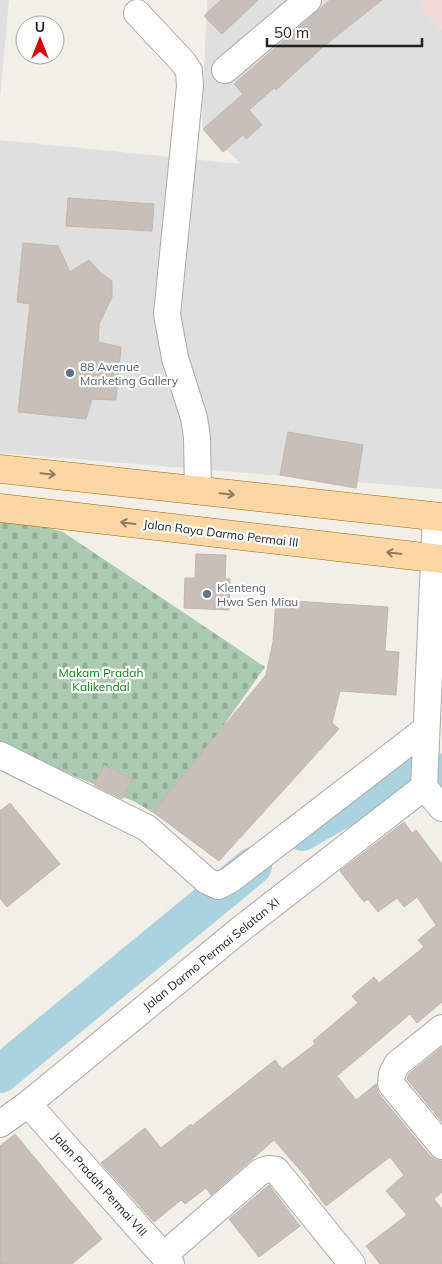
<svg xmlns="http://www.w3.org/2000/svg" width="442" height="1264" font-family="Mulish,sans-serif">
<defs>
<pattern id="cemetery-stones" width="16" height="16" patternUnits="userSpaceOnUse" patternTransform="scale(1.25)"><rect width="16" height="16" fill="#aacbaf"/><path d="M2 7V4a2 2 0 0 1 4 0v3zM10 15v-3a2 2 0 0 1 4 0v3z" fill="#92ae96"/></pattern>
</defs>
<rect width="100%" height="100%" fill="#f2efe9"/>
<!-- residential -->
<path fill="#e0dfdf" d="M 0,0 L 9,0 L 0,99 Z
M 207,0 L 422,0 L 422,11 L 442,29 L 442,489 L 0,453 L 0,140 L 241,164 L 202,126 Z"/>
<!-- commercial -->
<path fill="#f2dad9" d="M 422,0 L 442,0 L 442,29 L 422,11 Z"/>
<!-- cemetery -->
<path fill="url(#cemetery-stones)" d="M 0,514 L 63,532 L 265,667 L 159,816 L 135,802 L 0,744 Z"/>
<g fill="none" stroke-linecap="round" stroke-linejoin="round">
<!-- river -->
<path stroke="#aad3df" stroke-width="38" d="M 438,772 L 442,776
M 302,832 L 405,773
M 0,1074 L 253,866"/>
</g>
<!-- building -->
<path fill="#c7bfb8" stroke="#c4b6ab" d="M 221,0 L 258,0 L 222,34 L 204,16 Z
M 330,0 L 382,0 L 324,46 L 276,90 L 274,88 L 249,110 L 262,125 L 246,139 L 243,135 L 223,152 L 203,129 L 243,94 L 234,84 Z
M 68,198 L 154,204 L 152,231 L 66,226 Z
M 23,243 L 58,246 L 70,272 L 89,260 L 101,273 L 112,281 L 112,297 L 99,324 L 98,342 L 121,347 L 116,400 L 92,399 L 86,419 L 18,412 L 30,304 L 17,302 Z
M 288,432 L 363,445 L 356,488 L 280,475 Z
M 196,554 L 226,555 L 225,579 L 230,579 L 229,610 L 184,608 L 185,578 L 195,578 Z
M 276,600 L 388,607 L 385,651 L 399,652 L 396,695 L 340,691 L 332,723 L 339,729 L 219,861 L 153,812 L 266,675 L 273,642 Z
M 104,765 L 132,779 L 122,799 L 94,785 Z
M 10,803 L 60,864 L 7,907 L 0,898 L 0,811 Z
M 404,822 L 412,833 L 416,830 L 442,864 L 442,1002 L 417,1023 L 410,1014 L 337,1076 L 356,1100 L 376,1084 L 379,1094 L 430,1156 L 436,1160 L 442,1161 L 442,1192 L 434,1199 L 442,1209 L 442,1264 L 380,1264 L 366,1246 L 407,1215 L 386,1191 L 404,1175 L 390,1157 L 326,1206 L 309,1184 L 311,1183 L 274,1140 L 211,1195 L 206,1188 L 185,1204 L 181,1200 L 154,1222 L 101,1163 L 145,1128 L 161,1148 L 191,1124 L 192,1126 L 275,1060 L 282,1069 L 315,1044 L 313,1041 L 358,1003 L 352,996 L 374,977 L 379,983 L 424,947 L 418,940 L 436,925 L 417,897 L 404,907 L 397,898 L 378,912 L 368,899 L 364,902 L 340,871 Z
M 442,1047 L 442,1122 L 407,1079 L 409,1074 Z
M 15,1134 L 102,1239 L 72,1264 L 0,1264 L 0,1146 Z
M 269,1185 L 300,1226 L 259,1257 L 229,1219 Z"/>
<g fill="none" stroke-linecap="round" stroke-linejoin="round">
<defs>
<path id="minor" d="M 137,13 L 183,62 L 189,71 L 190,86 L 167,314 L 175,358 L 194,418 L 197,437 L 198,491
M 225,70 L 308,0
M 0,755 L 147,828 L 207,881 L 218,886 L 230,880 L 426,729
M 424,787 L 442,808
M 442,1028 L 397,1064 L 392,1074 L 391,1084 L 442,1146
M 28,1104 L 171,1264
M 0,1124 L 28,1104 L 242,928 L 424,787 L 436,517
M 164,1255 L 260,1172 L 268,1169 L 276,1170 L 352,1264"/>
<path id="major" d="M 0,469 L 442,517
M 0,508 L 442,559"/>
</defs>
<!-- minor casing -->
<use href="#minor" stroke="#a9a9a9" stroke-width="28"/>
<!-- major casing -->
<use href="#major" stroke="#a06b00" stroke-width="29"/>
<!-- minor -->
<use href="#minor" stroke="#fff" stroke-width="26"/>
<!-- major -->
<use href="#major" stroke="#fcd6a4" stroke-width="28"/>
</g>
<!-- one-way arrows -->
<defs><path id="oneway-shaft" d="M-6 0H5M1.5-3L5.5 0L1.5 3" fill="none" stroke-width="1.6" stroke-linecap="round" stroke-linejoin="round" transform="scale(1.25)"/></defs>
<g stroke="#8f7c63">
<use href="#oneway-shaft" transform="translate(48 474) rotate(6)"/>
<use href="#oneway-shaft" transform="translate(227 494) rotate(6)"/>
<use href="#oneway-shaft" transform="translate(128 523) rotate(-173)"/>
<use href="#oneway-shaft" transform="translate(394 553) rotate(-173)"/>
</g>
<!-- markers -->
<circle fill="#5c6f8a" stroke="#fff" stroke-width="2" cx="70" cy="373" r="5"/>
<circle fill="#6b7280" stroke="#fff" stroke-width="2" cx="207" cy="594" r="5"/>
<g text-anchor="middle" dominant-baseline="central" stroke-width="4.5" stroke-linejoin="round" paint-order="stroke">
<!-- service labels -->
<g font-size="12" fill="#4e5e75" stroke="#fff" text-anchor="start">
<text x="80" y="366">88 Avenue<tspan x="80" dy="14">Marketing Gallery</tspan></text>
</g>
<!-- street labels -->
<g font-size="12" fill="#222" stroke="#fff">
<text transform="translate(221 533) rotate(7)">Jalan Raya Darmo Permai III</text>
<text transform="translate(211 954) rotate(-39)">Jalan Darmo Permai Selatan XI</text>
<text transform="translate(100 1184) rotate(48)">Jalan Pradah Permai VIII</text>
</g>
<!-- worship labels -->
<g font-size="12" fill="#5b616d" stroke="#fff" text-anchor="start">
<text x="217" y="587">Klenteng<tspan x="217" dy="14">Hwa Sen Miau</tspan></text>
</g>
<!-- park labels -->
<g font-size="12" fill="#0c8416" stroke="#fff">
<text x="101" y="672">Makam Pradah<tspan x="101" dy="14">Kalikendal</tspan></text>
</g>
</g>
<!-- north arrow -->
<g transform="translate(40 40)"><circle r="24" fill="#ffffff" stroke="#a7a7a7"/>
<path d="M0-4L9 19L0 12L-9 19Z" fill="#d40000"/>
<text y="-8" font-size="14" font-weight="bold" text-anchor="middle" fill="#222222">U</text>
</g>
<!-- scale -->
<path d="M267 38v8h155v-8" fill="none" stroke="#222222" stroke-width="2.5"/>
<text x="274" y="38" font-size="15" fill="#222222" stroke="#ffffff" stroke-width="4" paint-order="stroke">50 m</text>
</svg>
